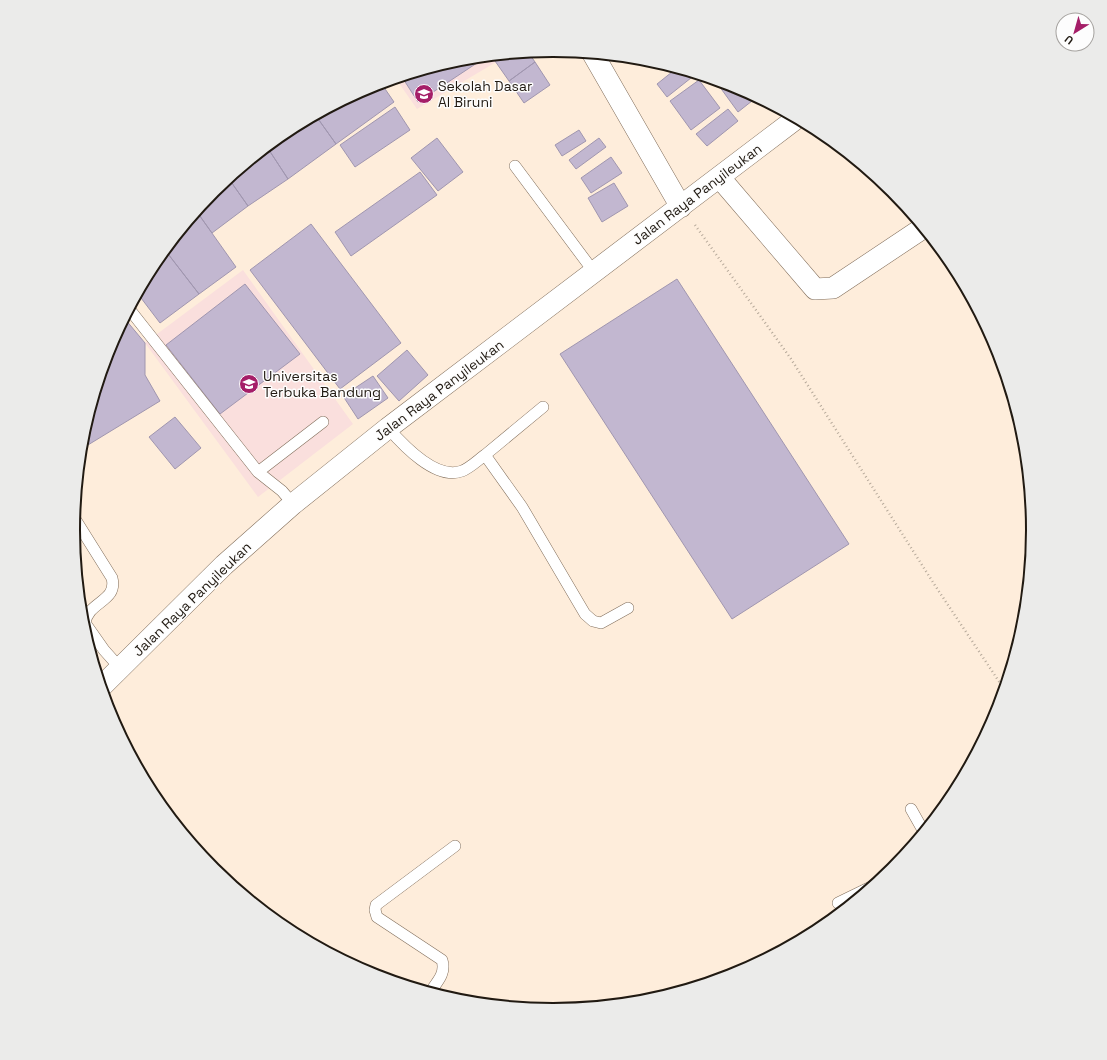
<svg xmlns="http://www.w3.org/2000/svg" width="1107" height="1060" font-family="'Space Grotesk',sans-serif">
<rect width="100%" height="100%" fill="#feeddb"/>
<!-- education -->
<path fill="#fadfdd" d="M 508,55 L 417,109 L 396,79 L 460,59 Z
M 243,270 L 353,424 L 258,497 L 145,343 Z"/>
<!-- building -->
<path fill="#c2b7d0" stroke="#a096af" d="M 528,52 L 535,62 L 509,81 L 495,61 L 505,55 Z
M 486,57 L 418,102 L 402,77 L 460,59 Z
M 535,62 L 550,85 L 524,103 L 509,81 Z
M 659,63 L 670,66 L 664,70 Z
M 677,68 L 696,74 L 667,97 L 657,84 Z
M 714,79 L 737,87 L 757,97 L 738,112 Z
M 699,80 L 720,108 L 691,130 L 670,101 Z
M 381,83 L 394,102 L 336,144 L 316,116 L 370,86 Z
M 395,107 L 410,130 L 355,167 L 340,145 Z
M 728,109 L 738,121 L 707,146 L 696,134 Z
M 316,116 L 336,144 L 288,179 L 267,147 L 287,131 Z
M 579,130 L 586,141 L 562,156 L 555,145 Z
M 437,138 L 463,172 L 438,191 L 411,158 Z
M 599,138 L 606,147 L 576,169 L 569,160 Z
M 267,147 L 288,179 L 248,206 L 229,179 Z
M 611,157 L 622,173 L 591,193 L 581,178 Z
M 420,172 L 437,195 L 351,256 L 335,232 Z
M 229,179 L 248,206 L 212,233 L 197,212 L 214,190 Z
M 614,183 L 628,206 L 602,222 L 588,198 Z
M 197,212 L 236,267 L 199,294 L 165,250 Z
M 311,224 L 401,343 L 340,389 L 250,270 Z
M 165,250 L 199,294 L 160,323 L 138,294 L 155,263 Z
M 677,279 L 849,544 L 732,619 L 560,354 Z
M 245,284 L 300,354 L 220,414 L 166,345 Z
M 125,319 L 145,343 L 145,375 L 160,401 L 83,448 L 83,436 L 110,346 Z
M 407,350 L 428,375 L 399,401 L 377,376 Z
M 373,376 L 388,398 L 358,419 L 343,396 Z
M 175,417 L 201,448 L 175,469 L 149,437 Z"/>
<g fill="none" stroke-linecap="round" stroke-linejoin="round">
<defs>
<path id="lane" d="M 515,166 L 594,272
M 130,310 L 258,472 L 282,491 L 293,504
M 388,428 C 403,445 436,481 462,471 C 470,468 478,460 485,455 L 522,507 L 585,614 L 593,621 L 601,623 L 628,608
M 485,455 L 543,407
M 258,472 L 323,422
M 75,519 L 112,578 C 118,602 88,601 85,623 L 104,650 L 120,668
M 911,809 L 924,832
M 838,903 L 875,885
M 430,992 C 438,981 446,973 442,960 L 377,917 L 375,910 L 376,905 L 455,846"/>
<path id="street" d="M 593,54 L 681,207
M 720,178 L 815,289 L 833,288 L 923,228
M 102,686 L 224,565 L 293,504 L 388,428 L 797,118"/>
</defs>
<!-- lane casing -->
<use href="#lane" stroke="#806d5a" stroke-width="12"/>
<!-- street casing -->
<use href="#street" stroke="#806d5a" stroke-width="22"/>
<!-- path -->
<path stroke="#b6a99a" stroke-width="2.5" stroke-dasharray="1 3" stroke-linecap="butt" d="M 695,225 L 791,359 L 936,587 L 1004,689"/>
<!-- lane -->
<use href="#lane" stroke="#fff" stroke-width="11"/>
<!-- street -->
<use href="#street" stroke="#fff" stroke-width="21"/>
</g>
<!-- icons -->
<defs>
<symbol id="school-disc" viewBox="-11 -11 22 22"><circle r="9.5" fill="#a51e68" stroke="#fdfdfd"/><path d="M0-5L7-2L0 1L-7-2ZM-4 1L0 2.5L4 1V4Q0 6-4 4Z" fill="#fff"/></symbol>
<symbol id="university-disc" viewBox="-11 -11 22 22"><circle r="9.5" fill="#a51e68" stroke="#fdfdfd"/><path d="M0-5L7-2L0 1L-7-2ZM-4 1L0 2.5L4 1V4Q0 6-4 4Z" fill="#fff"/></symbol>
</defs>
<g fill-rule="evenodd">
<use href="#school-disc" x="413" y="83" width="22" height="22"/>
<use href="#university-disc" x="238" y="373" width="22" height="22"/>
</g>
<g text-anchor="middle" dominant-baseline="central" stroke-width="3" stroke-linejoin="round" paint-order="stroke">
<!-- poi labels -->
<g font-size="14" fill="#211a12" stroke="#fdfdfd" text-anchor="start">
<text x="438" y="86">Sekolah Dasar<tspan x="438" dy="16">Al Biruni</tspan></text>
<text x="263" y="376">Universitas<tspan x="263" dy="16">Terbuka Bandung</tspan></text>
</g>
<!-- street labels -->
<g font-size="14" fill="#211a12" stroke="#fdfdfd">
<text transform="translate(697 194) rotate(-37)">Jalan Raya Panyileukan</text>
<text transform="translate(439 390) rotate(-37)">Jalan Raya Panyileukan</text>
<text transform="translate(192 599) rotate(-44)">Jalan Raya Panyileukan</text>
</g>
</g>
<!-- crop -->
<path d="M0 0H1107V1060H0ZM80 530a473 473 0 1 1 946 0a473 473 0 1 1-946 0Z" fill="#ebebea" fill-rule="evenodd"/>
<path fill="none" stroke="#211a12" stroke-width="2" d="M80 530a473 473 0 1 1 946 0a473 473 0 1 1-946 0Z"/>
<!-- north arrow -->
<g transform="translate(1075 32) rotate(217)"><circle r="19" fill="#fdfdfd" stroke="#a5a29f"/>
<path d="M0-3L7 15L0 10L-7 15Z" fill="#a51e68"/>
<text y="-6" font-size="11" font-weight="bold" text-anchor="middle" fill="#211a12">U</text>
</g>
</svg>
